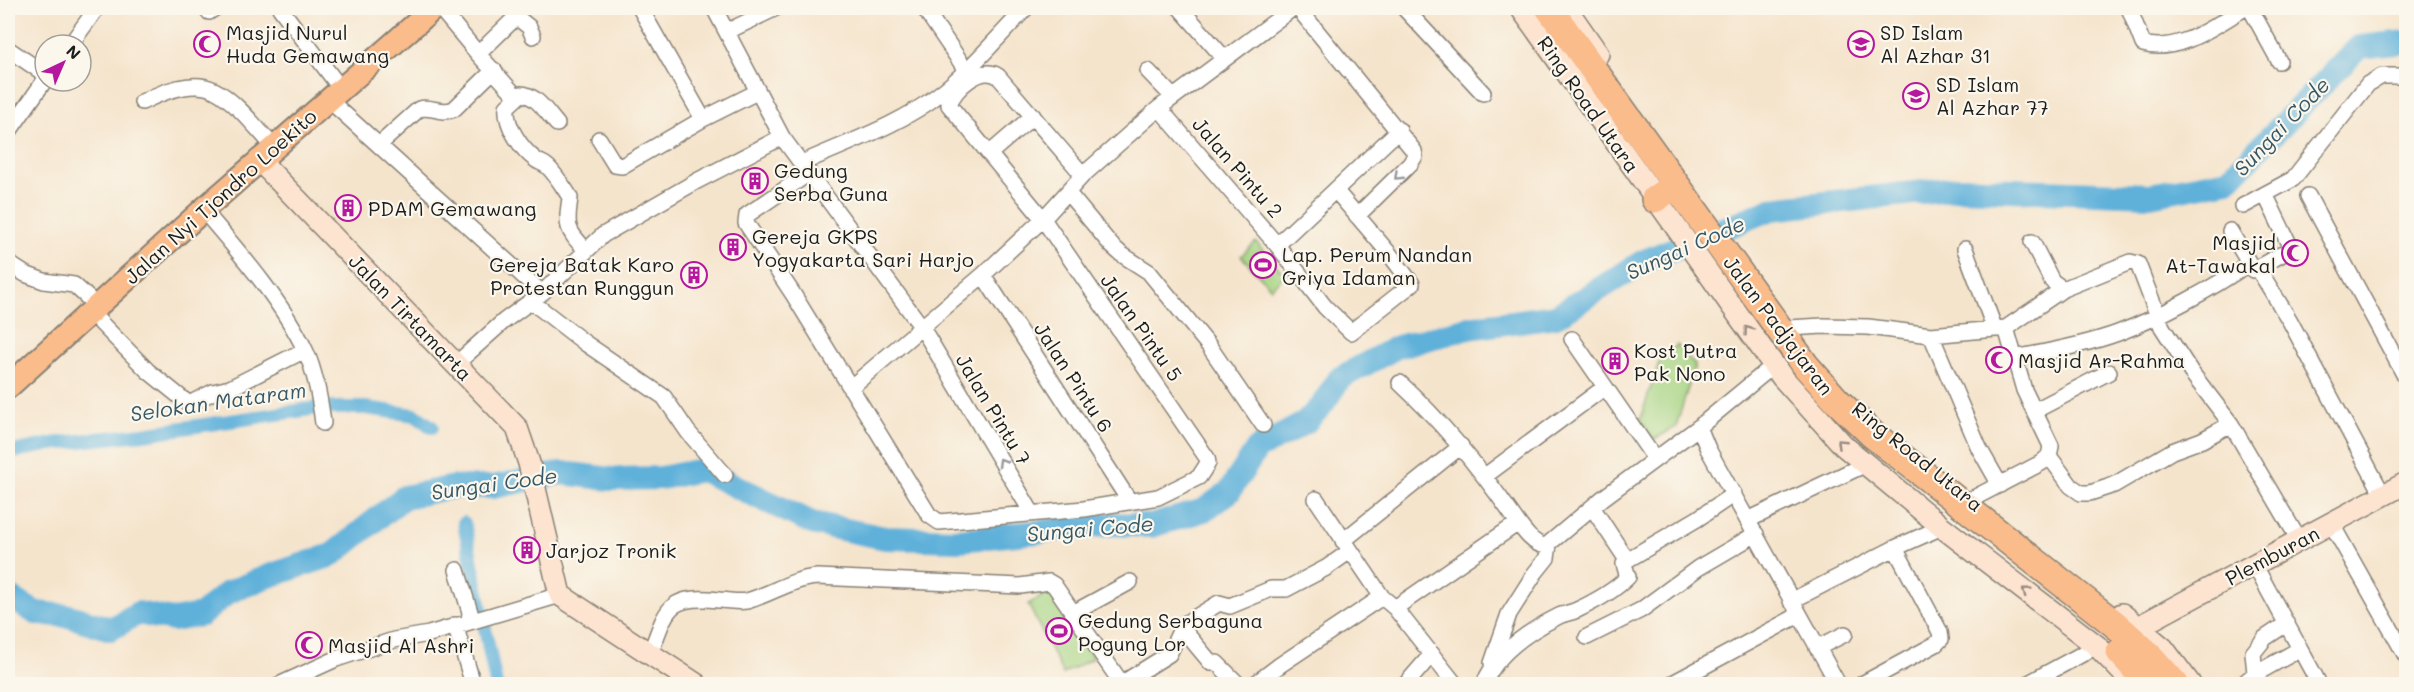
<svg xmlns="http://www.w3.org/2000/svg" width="2414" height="692" font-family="Mali,sans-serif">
<rect width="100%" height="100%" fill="#fbf7ec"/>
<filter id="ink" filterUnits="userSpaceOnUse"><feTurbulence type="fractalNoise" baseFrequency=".0167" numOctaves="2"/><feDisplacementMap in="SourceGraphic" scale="12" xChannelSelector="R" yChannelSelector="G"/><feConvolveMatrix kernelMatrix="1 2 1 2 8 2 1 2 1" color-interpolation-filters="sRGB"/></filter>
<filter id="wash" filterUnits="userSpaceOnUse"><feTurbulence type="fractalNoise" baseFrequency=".008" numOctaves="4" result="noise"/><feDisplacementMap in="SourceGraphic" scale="24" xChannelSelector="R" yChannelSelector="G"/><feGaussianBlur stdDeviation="1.35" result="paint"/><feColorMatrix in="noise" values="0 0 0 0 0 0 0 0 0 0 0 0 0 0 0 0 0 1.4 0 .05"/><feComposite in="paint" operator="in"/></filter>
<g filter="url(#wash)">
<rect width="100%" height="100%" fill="#f5e4cc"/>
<!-- green -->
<path fill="#a4d380" stroke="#60784e" stroke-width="1.5" d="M 1256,242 L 1285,275 L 1271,288 L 1241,256 Z
M 1677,345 L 1695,365 L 1676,427 L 1653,440 L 1640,420 L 1659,362 Z
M 1052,591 L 1093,658 L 1063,674 L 1028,604 Z"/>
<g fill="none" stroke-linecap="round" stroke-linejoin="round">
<!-- canal -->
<path stroke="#5fb1da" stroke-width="14" d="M 8,453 L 51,444 L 143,434 L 317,408 L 366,408 L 415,415 L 432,427
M 464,523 L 496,684"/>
<!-- river -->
<path stroke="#5fb1da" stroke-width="24" d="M 8,596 L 36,613 L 69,616 L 111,629 L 138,613 L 173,620 L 201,615 L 227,593 L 266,577 L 332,555 L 404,497 L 454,487 L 493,487 L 562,473 L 611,479 L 661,478 L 702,470 L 812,523 L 885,538 L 959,540 L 1113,524 L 1151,526 L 1204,510 L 1229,492 L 1257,449 L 1305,423 L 1322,405 L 1340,378 L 1397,347 L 1468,328 L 1556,316 L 1644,261 L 1772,209 L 1958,188 L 2150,195 L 2228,180 L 2359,47 L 2406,42"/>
</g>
</g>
<g filter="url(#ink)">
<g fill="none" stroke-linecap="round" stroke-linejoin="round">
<defs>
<path id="street" d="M 280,8 L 341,89
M 440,8 L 478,54 L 513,20 L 519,19 L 529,27 L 533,36
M 640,8 L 703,119 L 757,92
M 714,8 L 782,137 L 921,326 L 1032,513
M 924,8 L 966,70
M 1180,8 L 1225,59
M 1298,8 L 1414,151 L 1415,156 L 1410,164 L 1357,216
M 1404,8 L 1483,93
M 2129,8 L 2143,44 C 2179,54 2215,25 2245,8
M 2250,8 L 2279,61
M 209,12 L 215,8
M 728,31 L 776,8
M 70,45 L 97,8
M 8,49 L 45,74
M 478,54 L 517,97
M 1148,71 L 1173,97
M 329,100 L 542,293
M 142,102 C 162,92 192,79 214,90 C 235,100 258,130 274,147
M 1159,108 L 1277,245 L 1325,307 L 1351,332 L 1412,284 L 1388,252 L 1336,191
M 557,124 C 547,113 537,95 521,94 L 507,107 C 505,125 521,149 536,160 C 540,163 544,163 548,167 C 556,175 562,185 568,194 L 570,198 C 566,226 566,230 586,250
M 8,133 L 45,80
M 599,139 L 615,165 L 622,166 L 703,119
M 379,145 L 419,109 C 431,105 441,115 454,109 L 494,70
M 989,154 L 1033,116
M 802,163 C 846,143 900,125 938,95 C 971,70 998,37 1026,8
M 809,173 L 747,215 L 746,223 L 793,294 L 929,515 L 939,522 L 1084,509 L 1158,497 L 1199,477 L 1208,463 L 1207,458 L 1043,219 L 949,105 C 954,88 981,65 998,76 L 1083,175
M 1068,193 L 1111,245 L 1121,254 L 1149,272 L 1209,346 L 1263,425
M 2308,196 L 2406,378
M 2243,206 L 2293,179 L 2368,84 L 2382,76 L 2400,76
M 203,210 C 238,251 283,302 306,352 C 316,374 320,399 323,423
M 2230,231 L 2249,263
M 2032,242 L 2052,281 L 2063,289
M 1277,245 L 1399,130
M 1965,249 L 1994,327
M 8,263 L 25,274 L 44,281 L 74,285 L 97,306
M 983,275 L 1130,502
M 2262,275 L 2290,321 L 2383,495
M 532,302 L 585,343 L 664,397 L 688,432 L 725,475
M 90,312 L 148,371 L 189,404 L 213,392 L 230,388 L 305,350
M 1781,331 L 1789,328 L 1823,326 L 1868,327 L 1931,335 L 2006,328 L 2063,289 L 2130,262 L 2138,264 L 2162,327 L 2191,372 L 2231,424 L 2299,540
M 1931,335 L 1979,448 L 2000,485
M 1572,339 L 1655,459
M 2014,358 C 2048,352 2085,345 2118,333 C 2158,318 2214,288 2249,263 L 2253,270 L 2286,252 L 2290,246 L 2265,194
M 456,364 L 504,321 L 542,293 L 603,235 L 697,181 L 782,137
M 1400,383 C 1443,423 1479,467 1513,516 C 1521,527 1532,545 1546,546 L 1603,498 L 1699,427 L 1774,365
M 850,388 L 983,275 L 1043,219 L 1083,175 L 1159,108 L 1293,8
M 2034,411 L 2109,372
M 1699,427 L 1708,449 L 1838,684
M 2049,456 L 2071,486 L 2081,493 L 2090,493 L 2114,485 L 2172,451 L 2202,440 L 2231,424
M 1485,476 L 1605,387
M 1316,499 L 1382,597
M 1970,500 L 2041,463 L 2049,456 L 2051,446 L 2024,390 L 2006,328
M 1592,507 L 1627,560
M 1748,520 L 1866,464
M 2331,523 L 2406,656
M 1343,541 L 1461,446
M 2254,564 L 2317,680
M 457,570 L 470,612 L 469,622
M 1791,601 L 1895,548 L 1942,527
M 1395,608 L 1455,684
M 1073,613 L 1130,582
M 455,625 L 473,684
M 1181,627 L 1211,663 L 1217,663 L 1238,684
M 1587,637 L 1641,610 L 1698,568 L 1756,534
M 1817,648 L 1845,634
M 650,654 C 667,610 666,594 719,600 C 728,600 738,603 747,601 C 771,594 792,579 817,577 L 1020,586 L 1049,582 L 1054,585 L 1122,684
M 1492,663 L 1509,614 L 1535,573 L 1547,558 L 1549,545
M 2255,673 L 2253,653 L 2265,638 L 2286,624
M 281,684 L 336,659 L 394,640 L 429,634 L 560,595
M 1121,684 L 1169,654 L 1183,625 L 1219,603 L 1230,606 L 1271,589 L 1286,589 L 1326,568 L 1350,551
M 1255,684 L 1280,665 L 1382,597 L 1395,608 L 1518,523
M 1406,684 L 1432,654
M 1484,684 C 1496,653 1531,630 1559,616 C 1565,613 1571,613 1577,610 C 1594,602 1615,590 1628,577 L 1624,564 L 1627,560 L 1697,519 L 1734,494
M 1671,684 L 1799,615
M 1862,684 L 1936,644 L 1941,639 L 1940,632 L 1895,548
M 2027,684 L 2097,646
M 2244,684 C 2249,675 2287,657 2300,649"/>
<path id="secondary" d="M 1521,8 L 1782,377 L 1844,446 L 1942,527 L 2097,646 L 2127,677
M 1566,8 L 1598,54
M 259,160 L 517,428 L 529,463 L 560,595 L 696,684
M 2122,614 L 2163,648 L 2190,684
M 2138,627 L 2406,483"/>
<path id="primary" d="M 8,387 L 203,210 L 434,8"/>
<path id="highway" d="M 1549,8 L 1806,366 L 1836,400 L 1872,434 L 2116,625 L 2147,653 L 2175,684
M 1655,199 L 1665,192
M 2120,652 L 2149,684"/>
</defs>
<!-- street casing -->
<use href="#street" stroke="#888074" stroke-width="18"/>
<!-- secondary casing -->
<use href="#secondary" stroke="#888074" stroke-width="24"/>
<!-- primary casing -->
<use href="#primary" stroke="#888074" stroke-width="26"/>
<!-- highway casing -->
<use href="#highway" stroke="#888074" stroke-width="30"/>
<!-- street -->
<use href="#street" stroke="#fff" stroke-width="15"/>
<!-- secondary -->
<use href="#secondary" stroke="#fde4d1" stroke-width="21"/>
<!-- primary -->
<use href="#primary" stroke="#fabc8b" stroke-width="22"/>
<!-- highway -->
<use href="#highway" stroke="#fabc8b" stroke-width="27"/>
</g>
<!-- one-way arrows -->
<defs><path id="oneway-chevron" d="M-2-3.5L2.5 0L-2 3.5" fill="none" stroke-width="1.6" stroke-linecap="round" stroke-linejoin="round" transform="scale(1.5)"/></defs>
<g stroke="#999">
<use href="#oneway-chevron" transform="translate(1398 176) rotate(136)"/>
<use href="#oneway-chevron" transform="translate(1002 462) rotate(-121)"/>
</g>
<g stroke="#988a80">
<use href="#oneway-chevron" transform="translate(1748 330) rotate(-126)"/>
<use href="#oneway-chevron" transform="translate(1841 443) rotate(-136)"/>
<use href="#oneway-chevron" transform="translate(2026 591) rotate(-143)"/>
</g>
</g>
<!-- icons -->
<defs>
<symbol id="mosque-ring" viewBox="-11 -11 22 22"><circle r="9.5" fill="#fbf7ec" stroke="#b5179e" stroke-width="1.5"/><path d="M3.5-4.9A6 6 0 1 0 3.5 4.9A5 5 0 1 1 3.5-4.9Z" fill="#b5179e"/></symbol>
<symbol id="school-ring" viewBox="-11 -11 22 22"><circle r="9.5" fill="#fbf7ec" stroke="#b5179e" stroke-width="1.5"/><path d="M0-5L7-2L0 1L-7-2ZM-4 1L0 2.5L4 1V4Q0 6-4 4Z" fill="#b5179e"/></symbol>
<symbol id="building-ring" viewBox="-11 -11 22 22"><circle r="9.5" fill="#fbf7ec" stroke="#b5179e" stroke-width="1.5"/><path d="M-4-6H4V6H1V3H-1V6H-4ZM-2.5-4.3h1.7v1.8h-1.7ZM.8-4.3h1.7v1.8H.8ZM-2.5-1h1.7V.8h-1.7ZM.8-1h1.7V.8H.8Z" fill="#b5179e"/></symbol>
<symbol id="stadium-ring" viewBox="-11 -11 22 22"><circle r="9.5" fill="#fbf7ec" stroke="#b5179e" stroke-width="1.5"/><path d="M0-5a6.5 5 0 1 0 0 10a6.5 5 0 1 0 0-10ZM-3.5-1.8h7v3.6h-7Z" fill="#b5179e"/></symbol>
</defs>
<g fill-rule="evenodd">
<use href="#mosque-ring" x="192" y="29" width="30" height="30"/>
<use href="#school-ring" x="1846" y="29" width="30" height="30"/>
<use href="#school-ring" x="1901" y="81" width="30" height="30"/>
<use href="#building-ring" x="740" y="166" width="30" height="30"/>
<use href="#building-ring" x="333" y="193" width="30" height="30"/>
<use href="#building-ring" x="718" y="232" width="30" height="30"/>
<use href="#mosque-ring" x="2280" y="238" width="30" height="30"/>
<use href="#stadium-ring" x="1248" y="250" width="30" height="30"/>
<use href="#building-ring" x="679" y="260" width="30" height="30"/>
<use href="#mosque-ring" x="1984" y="345" width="30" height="30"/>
<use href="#building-ring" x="1600" y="346" width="30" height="30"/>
<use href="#building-ring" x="512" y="535" width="30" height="30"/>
<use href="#stadium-ring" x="1044" y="616" width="30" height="30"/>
<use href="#mosque-ring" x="294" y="630" width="30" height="30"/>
</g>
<g text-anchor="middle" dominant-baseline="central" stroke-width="4.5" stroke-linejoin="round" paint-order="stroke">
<!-- poi labels -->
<g font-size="20" fill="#1c1c1c" stroke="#fbf7ec" text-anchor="start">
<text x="226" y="32">Masjid Nurul<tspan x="226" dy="23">Huda Gemawang</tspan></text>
<text x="1880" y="32">SD Islam<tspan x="1880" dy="23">Al Azhar 31</tspan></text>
<text x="1936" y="84">SD Islam<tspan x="1936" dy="23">Al Azhar 77</tspan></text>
<text x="774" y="170">Gedung<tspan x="774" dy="23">Serba Guna</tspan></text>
<text x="368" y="208">PDAM Gemawang</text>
<text x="752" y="236">Gereja GKPS<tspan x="752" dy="23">Yogyakarta Sari Harjo</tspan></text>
<text x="2276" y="242" text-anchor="end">Masjid<tspan x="2276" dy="23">At-Tawakal</tspan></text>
<text x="1282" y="254">Lap. Perum Nandan<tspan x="1282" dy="23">Griya Idaman</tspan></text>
<text x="674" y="264" text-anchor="end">Gereja Batak Karo<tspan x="674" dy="23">Protestan Runggun</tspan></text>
<text x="1634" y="350">Kost Putra<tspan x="1634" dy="23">Pak Nono</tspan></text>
<text x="2018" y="360">Masjid Ar-Rahma</text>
<text x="546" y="550">Jarjoz Tronik</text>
<text x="1078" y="620">Gedung Serbaguna<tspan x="1078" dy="23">Pogung Lor</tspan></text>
<text x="328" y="645">Masjid Al Ashri</text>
</g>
<!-- street labels -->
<g font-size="20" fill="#1c1c1c" stroke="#fbf7ec">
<text transform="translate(1589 104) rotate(55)">Ring Road Utara</text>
<text transform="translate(1238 167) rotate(49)">Jalan Pintu 2</text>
<text transform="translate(220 196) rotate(-42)">Jalan Nyi Tjondro Loekito</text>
<text transform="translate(411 317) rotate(46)">Jalan Tirtamarta</text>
<text transform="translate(1779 325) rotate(53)">Jalan Padjajaran</text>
<text transform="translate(1142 327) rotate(55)">Jalan Pintu 5</text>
<text transform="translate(1074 377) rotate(57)">Jalan Pintu 6</text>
<text transform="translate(994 409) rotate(59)">Jalan Pintu 7</text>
<text transform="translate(1918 456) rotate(39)">Ring Road Utara</text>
<text transform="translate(2272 555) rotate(-28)">Plemburan</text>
</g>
<!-- water labels -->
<g font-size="21" font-style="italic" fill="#375868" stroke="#fbf7ec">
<text transform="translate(2281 126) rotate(-46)">Sungai Code</text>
<text transform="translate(1685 247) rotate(-24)">Sungai Code</text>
<text transform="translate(218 401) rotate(-8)">Selokan Mataram</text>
<text transform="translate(494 483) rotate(-8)">Sungai Code</text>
<text transform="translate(1090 528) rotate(-5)">Sungai Code</text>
</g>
</g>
<!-- margin -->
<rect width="2414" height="692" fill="none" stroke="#fbf7ec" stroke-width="30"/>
<!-- north arrow -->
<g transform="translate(63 63) rotate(44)"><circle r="28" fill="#fbf7ec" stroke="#a29f99" stroke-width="1.5"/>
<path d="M0-4.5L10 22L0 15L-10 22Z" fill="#b5179e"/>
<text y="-9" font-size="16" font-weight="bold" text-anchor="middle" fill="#1c1c1c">N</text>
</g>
</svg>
